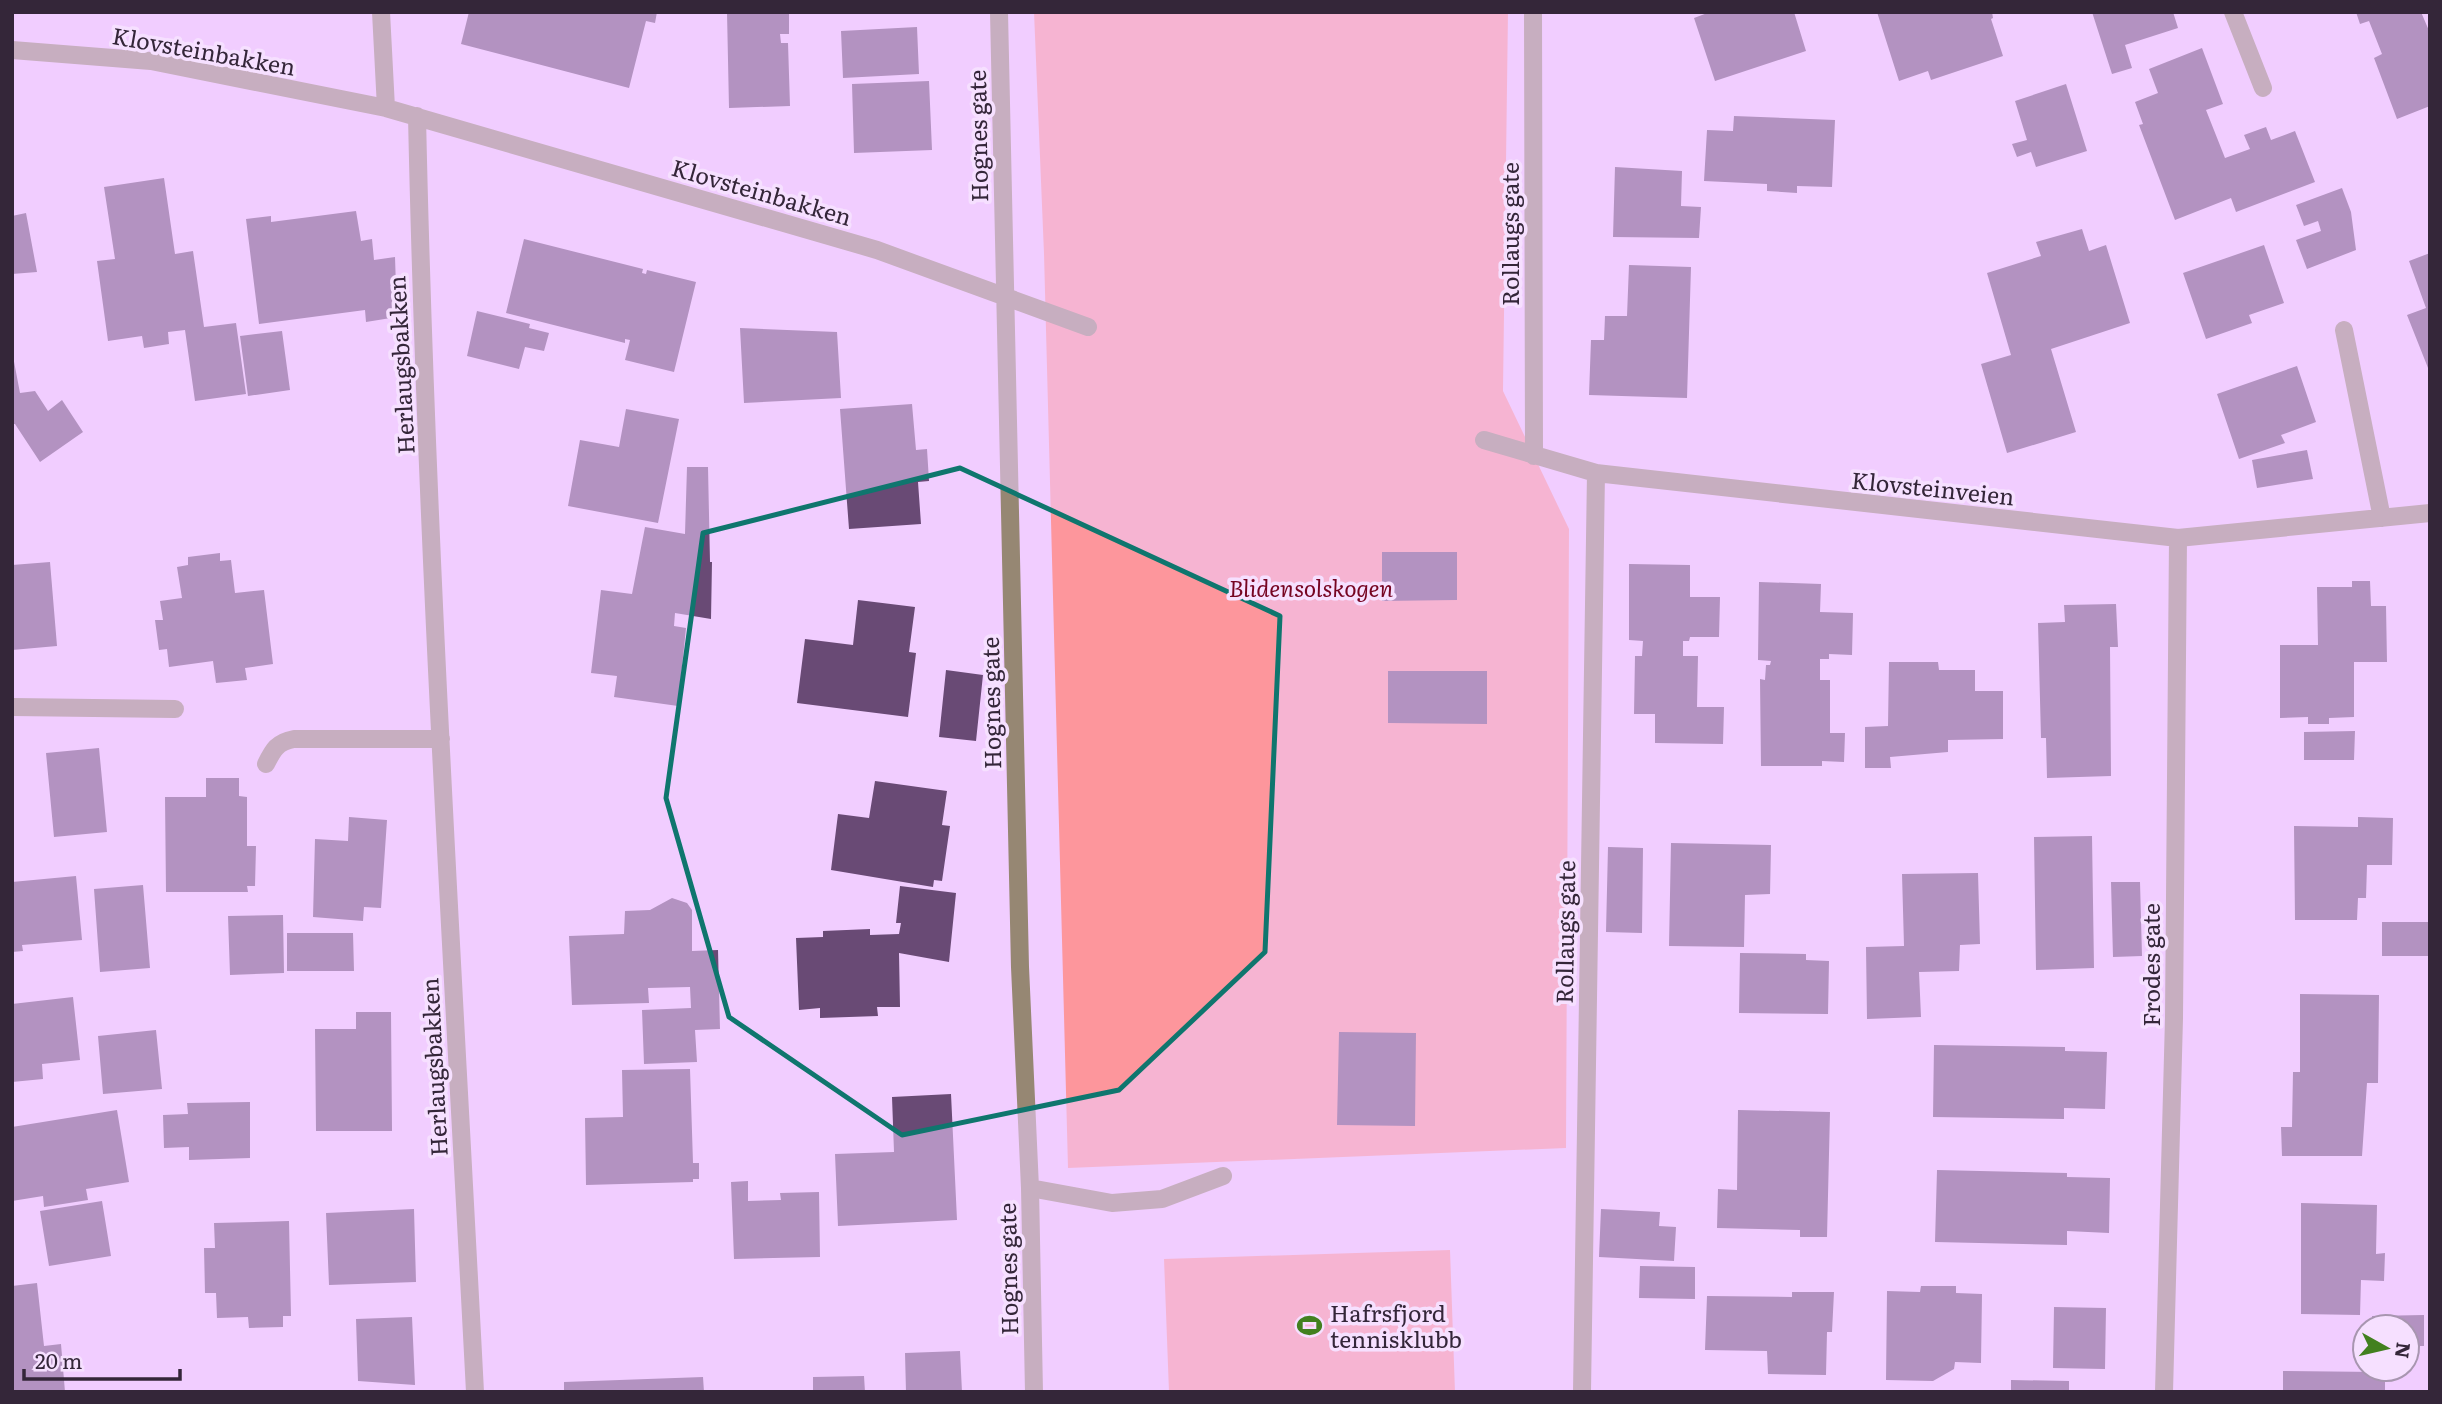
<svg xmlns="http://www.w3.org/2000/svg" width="2442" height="1404" font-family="Literata,serif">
<rect width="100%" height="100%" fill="#f1cdff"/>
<!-- park -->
<path fill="#fd969c" d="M 1034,12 L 1508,12 L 1503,391 L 1569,529 L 1566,1148 L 1068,1168 L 1044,254 Z
M 1450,1250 L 1455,1392 L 1169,1392 L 1164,1259 Z"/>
<!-- building -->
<path fill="#694a75" d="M 469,12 L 657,12 L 655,23 L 646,21 L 629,88 L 461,44 Z
M 727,12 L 789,12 L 789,34 L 780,34 L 781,43 L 788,43 L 790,106 L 729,108 Z
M 1710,12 L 1794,12 L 1806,51 L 1715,81 L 1694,18 Z
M 1877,12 L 1992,12 L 1993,18 L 1991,19 L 2003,56 L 1931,80 L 1928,71 L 1899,81 Z
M 2092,12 L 2173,12 L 2178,28 L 2125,45 L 2132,68 L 2112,74 Z
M 2356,12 L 2421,12 L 2430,33 L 2430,106 L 2397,119 L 2374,58 L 2382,54 L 2369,21 L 2360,24 Z
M 917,27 L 919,74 L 843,78 L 841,31 Z
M 2202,48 L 2223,104 L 2206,110 L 2225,158 L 2250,149 L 2244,135 L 2266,127 L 2271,140 L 2295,131 L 2315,182 L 2236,212 L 2231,198 L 2175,220 L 2139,125 L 2143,124 L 2135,102 L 2158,93 L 2149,69 Z
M 929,81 L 932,150 L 854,153 L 852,84 Z
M 2066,84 L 2087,151 L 2036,167 L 2031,152 L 2017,157 L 2012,144 L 2027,140 L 2015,101 Z
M 1734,116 L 1835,120 L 1832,187 L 1797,186 L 1797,193 L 1767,191 L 1767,184 L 1704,181 L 1707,130 L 1733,131 Z
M 1615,167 L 1682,171 L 1681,206 L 1701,207 L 1699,238 L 1613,237 Z
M 164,178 L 175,254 L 193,251 L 204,327 L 236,323 L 246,394 L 195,401 L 185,330 L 168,332 L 169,344 L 144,348 L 142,336 L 108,341 L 97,261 L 115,259 L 104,187 Z
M 2342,188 L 2351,212 L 2356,250 L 2307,269 L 2296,240 L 2321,231 L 2318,221 L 2304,226 L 2296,205 Z
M 356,211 L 361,241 L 372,239 L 374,260 L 395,257 L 397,317 L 366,322 L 365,310 L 259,324 L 246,219 L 271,216 L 271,222 Z
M 26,213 L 37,272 L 12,274 L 12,216 Z
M 2082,229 L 2089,251 L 2106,245 L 2130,323 L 2051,349 L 2076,432 L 2007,453 L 1981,364 L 2011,355 L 1987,273 L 2041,256 L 2036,242 Z
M 524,239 L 643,269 L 642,273 L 646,274 L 647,270 L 696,282 L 674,372 L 625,360 L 630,340 L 625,339 L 625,343 L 506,313 Z
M 2264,245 L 2284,303 L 2249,315 L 2252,323 L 2206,339 L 2183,273 Z
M 2430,253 L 2430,373 L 2407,315 L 2426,308 L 2409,261 Z
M 1629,265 L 1691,267 L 1687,398 L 1589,395 L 1591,340 L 1604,340 L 1605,316 L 1627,316 Z
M 477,311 L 530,324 L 529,328 L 549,333 L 544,351 L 525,347 L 519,369 L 467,356 Z
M 740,328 L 837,332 L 841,398 L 744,403 Z
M 282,331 L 290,390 L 248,396 L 240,336 Z
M 12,351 L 20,393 L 35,391 L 48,411 L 62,400 L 83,432 L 40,462 L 15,424 L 12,424 Z
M 2297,366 L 2316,422 L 2281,435 L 2285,443 L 2239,459 L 2217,394 Z
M 912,404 L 916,450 L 927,449 L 929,481 L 918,482 L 921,524 L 849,529 L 840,409 Z
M 626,409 L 679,419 L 658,523 L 568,506 L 580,440 L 619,447 Z
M 2307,450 L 2313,479 L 2257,488 L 2252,460 Z
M 687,467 L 708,467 L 710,562 L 712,562 L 711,619 L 675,613 L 674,626 L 686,628 L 678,706 L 614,697 L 617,676 L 591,673 L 601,590 L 632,594 L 645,527 L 685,534 Z
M 1382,552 L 1457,552 L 1457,600 L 1382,601 Z
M 220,553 L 220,561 L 231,560 L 235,593 L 264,590 L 273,664 L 245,668 L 247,680 L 216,683 L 213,661 L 169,667 L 167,649 L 159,650 L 155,620 L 163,620 L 160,601 L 182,598 L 177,567 L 188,565 L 188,557 Z
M 50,562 L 57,646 L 12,650 L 12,565 Z
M 1629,564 L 1690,565 L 1690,597 L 1720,597 L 1719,637 L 1690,637 L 1689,641 L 1683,641 L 1683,656 L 1698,656 L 1697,707 L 1724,707 L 1723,744 L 1655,743 L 1655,714 L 1634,714 L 1635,656 L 1642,656 L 1643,641 L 1629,640 Z
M 2352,581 L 2370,581 L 2371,606 L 2386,606 L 2387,662 L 2354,662 L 2354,717 L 2329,718 L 2329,724 L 2308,724 L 2308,717 L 2280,718 L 2280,645 L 2318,645 L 2317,587 L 2352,587 Z
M 1759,582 L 1821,584 L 1820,612 L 1853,613 L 1852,655 L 1829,654 L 1829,659 L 1820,659 L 1820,680 L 1830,680 L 1830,733 L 1845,733 L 1844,762 L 1822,761 L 1822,766 L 1761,766 L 1760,679 L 1765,680 L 1766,665 L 1770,665 L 1771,661 L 1758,660 Z
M 858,600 L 915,607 L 909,652 L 916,653 L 908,717 L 797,703 L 805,639 L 853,645 Z
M 2116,604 L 2118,647 L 2110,647 L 2111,776 L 2047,778 L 2046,738 L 2041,738 L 2038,623 L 2065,622 L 2064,605 Z
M 1889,662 L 1938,662 L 1939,670 L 1975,670 L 1975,691 L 2003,691 L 2003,739 L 1948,740 L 1948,752 L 1890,757 L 1891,768 L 1865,768 L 1865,727 L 1888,726 Z
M 946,670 L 983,675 L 976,741 L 939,737 Z
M 1388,671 L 1487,671 L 1487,724 L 1388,723 Z
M 2355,731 L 2354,760 L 2304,760 L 2304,732 Z
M 99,748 L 107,832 L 54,837 L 46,753 Z
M 206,778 L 239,778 L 239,796 L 247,797 L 247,846 L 256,846 L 255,886 L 247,886 L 248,892 L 166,892 L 165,797 L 206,797 Z
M 875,781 L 947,791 L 942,825 L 950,826 L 942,881 L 934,880 L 933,887 L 831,870 L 838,814 L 869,818 Z
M 349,817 L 387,820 L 381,908 L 364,907 L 363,921 L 313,917 L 315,839 L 348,841 Z
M 2358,817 L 2393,818 L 2392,865 L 2367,865 L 2366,898 L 2358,898 L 2357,920 L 2295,920 L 2294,826 L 2358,827 Z
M 2092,836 L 2094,968 L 2036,970 L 2034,837 Z
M 1671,843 L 1771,845 L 1770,894 L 1745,895 L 1744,947 L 1669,946 Z
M 1608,847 L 1643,848 L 1642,933 L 1606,932 Z
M 1978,873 L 1980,944 L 1960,945 L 1959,971 L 1919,972 L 1921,1017 L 1867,1019 L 1866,947 L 1904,946 L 1902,874 Z
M 76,876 L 82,940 L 22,945 L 23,951 L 12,952 L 12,882 Z
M 2111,882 L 2140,882 L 2142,956 L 2113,957 Z
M 143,885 L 150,968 L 100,972 L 94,889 Z
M 900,886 L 956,893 L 949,962 L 899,953 L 900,1007 L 877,1007 L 878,1016 L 820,1018 L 820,1008 L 799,1010 L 796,938 L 823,937 L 823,931 L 870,929 L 870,935 L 899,934 L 901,923 L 896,923 Z
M 672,898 L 687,903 L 692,910 L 692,951 L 718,950 L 720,1029 L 695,1030 L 697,1062 L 644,1064 L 642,1010 L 691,1008 L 690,987 L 648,988 L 649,1003 L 572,1005 L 569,936 L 624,934 L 625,911 L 650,910 Z
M 283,915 L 284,973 L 230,975 L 228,916 Z
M 2382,922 L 2430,922 L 2430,956 L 2382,956 Z
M 287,933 L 353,933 L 354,971 L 287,971 Z
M 1740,953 L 1806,954 L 1806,960 L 1829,961 L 1828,1014 L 1739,1013 Z
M 2300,994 L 2379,995 L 2378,1083 L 2367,1083 L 2362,1156 L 2282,1156 L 2281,1127 L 2292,1127 L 2293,1072 L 2300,1072 Z
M 73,997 L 80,1060 L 42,1064 L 43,1079 L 12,1082 L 12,1004 Z
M 356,1012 L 391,1012 L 392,1131 L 316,1131 L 315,1029 L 356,1029 Z
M 156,1030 L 162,1089 L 103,1094 L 98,1036 Z
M 1339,1032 L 1416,1033 L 1415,1126 L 1337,1125 Z
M 1934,1045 L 2065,1047 L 2065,1051 L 2107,1052 L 2105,1109 L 2064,1108 L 2064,1119 L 1933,1117 Z
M 690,1069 L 693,1163 L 699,1163 L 699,1179 L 693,1179 L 693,1182 L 586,1185 L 585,1118 L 623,1117 L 622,1070 Z
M 951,1094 L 957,1220 L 838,1226 L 835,1154 L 894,1152 L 892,1097 Z
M 250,1102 L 250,1158 L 189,1160 L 189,1147 L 164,1148 L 163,1115 L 188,1114 L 187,1103 Z
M 117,1110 L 129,1182 L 86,1189 L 88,1200 L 44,1207 L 43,1196 L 12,1201 L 12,1127 Z
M 1738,1110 L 1830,1112 L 1827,1237 L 1800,1237 L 1800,1230 L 1717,1228 L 1718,1189 L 1737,1190 Z
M 1937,1170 L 2067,1173 L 2067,1177 L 2110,1178 L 2109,1233 L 2067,1231 L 2067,1245 L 1935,1242 Z
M 748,1181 L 748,1201 L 781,1200 L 780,1193 L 819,1192 L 820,1257 L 734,1259 L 731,1182 Z
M 102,1201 L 111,1256 L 49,1266 L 40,1211 Z
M 2301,1203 L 2377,1205 L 2376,1254 L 2385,1253 L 2384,1281 L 2361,1280 L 2360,1315 L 2301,1314 Z
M 414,1209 L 416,1282 L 329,1285 L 326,1213 Z
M 1601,1209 L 1660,1212 L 1659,1226 L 1676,1227 L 1674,1261 L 1599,1257 Z
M 289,1221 L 291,1316 L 283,1316 L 283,1327 L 249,1328 L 248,1317 L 217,1318 L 216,1293 L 205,1293 L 204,1248 L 215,1248 L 214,1223 Z
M 1640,1266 L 1695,1267 L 1695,1299 L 1639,1298 Z
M 37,1283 L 44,1346 L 61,1344 L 65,1392 L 12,1392 L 12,1286 Z
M 1921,1286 L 1956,1286 L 1956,1293 L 1982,1294 L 1981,1363 L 1955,1362 L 1954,1369 L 1933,1381 L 1886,1380 L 1887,1291 L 1920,1292 Z
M 1792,1292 L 1834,1292 L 1832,1332 L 1827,1332 L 1826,1375 L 1768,1374 L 1767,1351 L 1705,1350 L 1707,1296 L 1792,1297 Z
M 2054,1307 L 2106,1308 L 2105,1369 L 2053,1368 Z
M 2424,1315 L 2424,1346 L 2407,1346 L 2407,1327 L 2372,1327 L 2372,1316 Z
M 412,1317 L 415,1385 L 358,1381 L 356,1319 Z
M 960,1351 L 962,1392 L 906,1392 L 905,1353 Z
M 2283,1371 L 2377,1372 L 2385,1374 L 2385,1392 L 2283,1392 Z
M 864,1376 L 865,1392 L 813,1392 L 813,1377 Z
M 703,1377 L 704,1392 L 564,1392 L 564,1382 Z
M 2011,1380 L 2069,1381 L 2069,1392 L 2011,1392 Z"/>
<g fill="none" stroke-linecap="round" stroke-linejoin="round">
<!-- minor -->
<path stroke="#968773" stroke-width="18" d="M 381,12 L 386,108
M 999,12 L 1020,967 L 1030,1188 L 1034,1392
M 1533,12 L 1534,456
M 2233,12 L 2263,88
M 12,50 L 151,61 L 386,108 L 877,250 L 1088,327
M 417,116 C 426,542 453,967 475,1392
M 2344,330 L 2382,518
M 1484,440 L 1596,473 L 2178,538 L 2430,513
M 12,707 L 175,709
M 266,764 C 273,750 277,742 294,739 L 441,739
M 1030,1188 L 1112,1203 L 1162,1199 L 1223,1176
M 1582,1392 L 1596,473
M 2164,1392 L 2174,1018 L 2178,538"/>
</g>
<!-- marked area -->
<path d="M0 0H2442V1404H0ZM 960,468 L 1280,616 L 1265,952 L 1119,1090 L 902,1135 L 729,1017 L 666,798 L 703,533 Z" fill="#f1cdff" fill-opacity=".55" fill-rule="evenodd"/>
<path fill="none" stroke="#0f766e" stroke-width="5" stroke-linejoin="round" d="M 960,468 L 1280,616 L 1265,952 L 1119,1090 L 902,1135 L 729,1017 L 666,798 L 703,533 Z"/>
<!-- icons -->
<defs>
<symbol id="stadium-bare" viewBox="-9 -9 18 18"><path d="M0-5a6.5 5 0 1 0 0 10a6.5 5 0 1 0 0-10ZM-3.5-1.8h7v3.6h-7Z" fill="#42801f" stroke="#f6e0ff" stroke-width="2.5" paint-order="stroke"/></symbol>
</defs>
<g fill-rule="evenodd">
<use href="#stadium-bare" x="1292" y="1308" width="35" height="35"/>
</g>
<g text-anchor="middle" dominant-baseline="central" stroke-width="7" stroke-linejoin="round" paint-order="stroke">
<!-- street labels -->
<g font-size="23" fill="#342639" stroke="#f6e0ff">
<text transform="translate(204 50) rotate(10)">Klovsteinbakken</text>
<text transform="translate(977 136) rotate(-91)">Hognes gate</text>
<text transform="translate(762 191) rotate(16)">Klovsteinbakken</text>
<text transform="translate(1509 234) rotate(-90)">Rollaugs gate</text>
<text transform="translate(400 365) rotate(-93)">Herlaugsbakken</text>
<text transform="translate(1933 487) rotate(6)">Klovsteinveien</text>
<text transform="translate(990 703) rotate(-91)">Hognes gate</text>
<text transform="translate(1564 932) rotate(-89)">Rollaugs gate</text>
<text transform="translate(2150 965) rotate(-90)">Frodes gate</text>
<text transform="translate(433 1067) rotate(-93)">Herlaugsbakken</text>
<text transform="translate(1007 1269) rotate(-91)">Hognes gate</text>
</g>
<!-- park labels -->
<g font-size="23" font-style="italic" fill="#760422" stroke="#f6e0ff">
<text x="1311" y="587">Blidensolskogen</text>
</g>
<!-- poi labels -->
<g font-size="23" fill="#342639" stroke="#f6e0ff" text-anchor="start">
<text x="1330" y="1312">Hafrsfjord<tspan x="1330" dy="26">tennisklubb</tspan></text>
</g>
</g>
<!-- border -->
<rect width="2442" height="1404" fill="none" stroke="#342639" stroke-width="28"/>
<!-- north arrow -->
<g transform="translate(2386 1348) rotate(98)"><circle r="33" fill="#f6e0ff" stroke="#a896b0" stroke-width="2"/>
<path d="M0-5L12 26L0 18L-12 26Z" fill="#42801f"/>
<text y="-10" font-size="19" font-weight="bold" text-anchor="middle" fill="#342639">N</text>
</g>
<!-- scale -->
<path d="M24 1369v10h156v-10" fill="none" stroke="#342639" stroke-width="3.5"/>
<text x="35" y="1369" font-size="21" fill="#342639" stroke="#f6e0ff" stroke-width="5" paint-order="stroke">20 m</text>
</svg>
